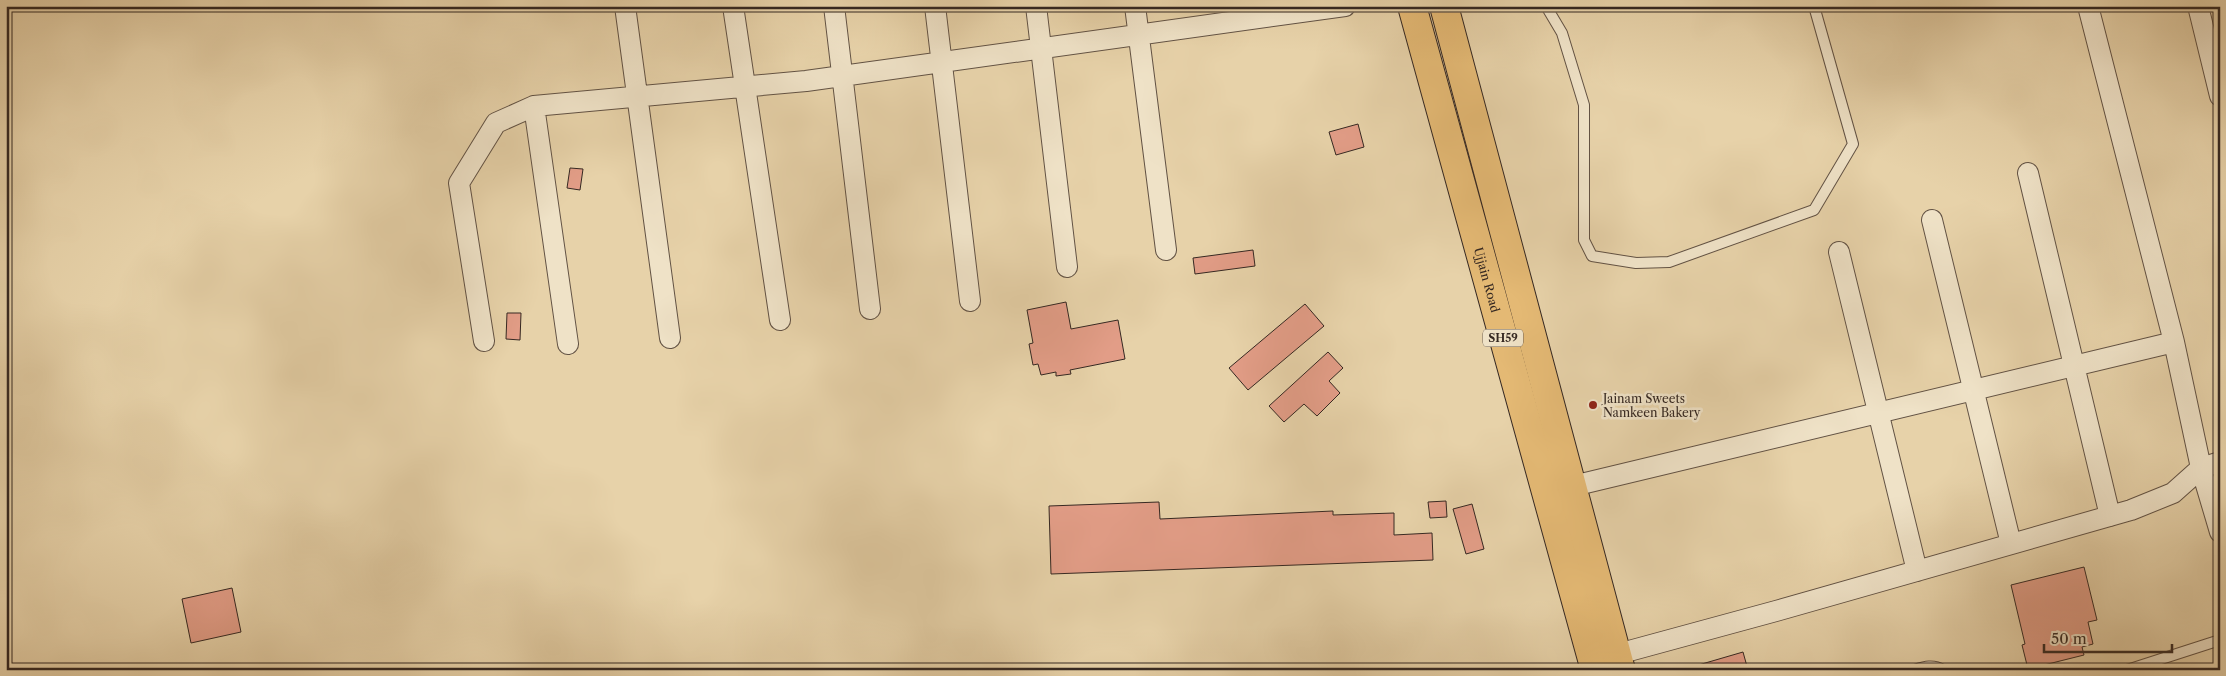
<svg xmlns="http://www.w3.org/2000/svg" width="2226" height="676" font-family="'Libre Caslon Text',serif">
<rect width="100%" height="100%" fill="#e7d2a9"/>
<filter id="stains"><feTurbulence type="fractalNoise" baseFrequency=".004" numOctaves="4"/><feColorMatrix values="0 0 0 0 .2 0 0 0 0 .09 0 0 0 0 .02 0 0 0 .5 -.17"/></filter>
<radialGradient id="worn" r=".72"><stop offset=".6" stop-color="#630" stop-opacity="0"/><stop offset="1" stop-color="#630" stop-opacity=".3"/></radialGradient>
<!-- building -->
<path fill="#e29d87" stroke="#352822" d="M 1358,124 L 1364,147 L 1336,155 L 1329,132 Z
M 570,168 L 583,169 L 580,190 L 567,188 Z
M 1253,250 L 1255,266 L 1195,274 L 1193,258 Z
M 1066,302 L 1071,329 L 1118,320 L 1125,359 L 1070,370 L 1071,374 L 1056,376 L 1056,372 L 1041,375 L 1038,364 L 1033,365 L 1029,344 L 1033,343 L 1027,310 Z
M 1305,304 L 1324,326 L 1248,390 L 1229,368 Z
M 507,313 L 521,313 L 520,340 L 506,339 Z
M 1328,352 L 1343,368 L 1329,381 L 1340,393 L 1317,416 L 1304,404 L 1284,422 L 1269,406 Z
M 1446,501 L 1447,517 L 1430,518 L 1428,502 Z
M 1159,502 L 1160,519 L 1333,511 L 1333,515 L 1394,513 L 1394,535 L 1432,533 L 1433,560 L 1051,574 L 1049,506 Z
M 1472,504 L 1484,549 L 1466,554 L 1453,509 Z
M 2084,567 L 2097,620 L 2088,622 L 2093,644 L 2082,647 L 2084,655 L 2028,669 L 2022,645 L 2025,644 L 2011,585 Z
M 232,588 L 241,632 L 191,643 L 182,599 Z
M 1743,652 L 1748,670 L 1695,670 L 1695,666 Z"/>
<g fill="none" stroke-linecap="round" stroke-linejoin="round">
<defs>
<path id="lane" d="M 1546,6 L 1562,33 L 1584,105 L 1584,240 L 1592,256 L 1636,263 L 1669,262 L 1814,210 L 1853,144 L 1814,6
M 1914,670 C 1924,667 1933,664 1943,670
M 2127,670 L 2220,640"/>
<path id="street" d="M 625,6 L 670,338
M 733,6 L 780,320
M 834,6 L 870,309
M 935,6 L 970,301
M 1036,6 L 1067,267
M 1135,6 L 1166,250
M 2088,6 L 2174,342 L 2201,468 L 2220,462
M 2198,6 L 2220,96
M 534,106 L 568,344
M 2028,173 L 2110,516
M 1932,220 L 2011,544
M 1839,252 L 1917,571
M 484,341 L 459,183 L 496,123 L 534,106 L 806,81 L 1345,6
M 1573,486 L 2174,342
M 1618,654 L 1776,611 L 2131,510 L 2173,493 L 2201,468 L 2220,532"/>
<g id="primary">
<path id="s1" d="M 1412,6 L 1595,670"/>
<path d="M 1444,6 L 1621,670"/>
</g>
</defs>
<!-- lane casing -->
<use href="#lane" stroke="#625244" stroke-width="12"/>
<!-- street casing -->
<use href="#street" stroke="#625244" stroke-width="22"/>
<!-- primary casing -->
<use href="#primary" stroke="#352822" stroke-width="30"/>
<!-- lane -->
<use href="#lane" stroke="#efe2c7" stroke-width="10"/>
<!-- street -->
<use href="#street" stroke="#efe2c7" stroke-width="20"/>
<!-- primary -->
<use href="#primary" stroke="#e4b974" stroke-width="28"/>
</g>
<!-- markers -->
<circle fill="#8f2418" stroke="#efe2c7" stroke-width="2" cx="1593" cy="405" r="5"/>
<g text-anchor="middle" dominant-baseline="central" stroke-width="5" stroke-linejoin="round" paint-order="stroke">
<!-- shield labels -->
<rect fill="#efe2c7" stroke="#6d6054" stroke-width="1" x="1483" y="329.5" width="40" height="17" rx="4"/>
<g font-size="11" font-weight="bold" fill="#352822">
<text x="1503" y="338">SH59</text>
</g>
<!-- street labels -->
<g font-size="12" fill="#352822" stroke="#efe2c7">
<text stroke="none"><textPath href="#s1" startOffset="284">Ujjain Road</textPath></text>
</g>
<!-- poi labels -->
<g font-size="12" fill="#352822" stroke="#efe2c7" text-anchor="start">
<text x="1603" y="398">Jainam Sweets<tspan x="1603" dy="14">Namkeen Bakery</tspan></text>
</g>
</g>
<!-- margin -->
<rect width="2226" height="676" fill="none" stroke="#e7d2a9" stroke-width="25"/>
<rect x="8" y="8" width="2211" height="661" fill="none" stroke="#352822" stroke-width="2.5"/>
<rect x="12" y="12" width="2201" height="651" fill="none" stroke="#352822"/>
<!-- scale -->
<path d="M2044 644v8h128v-8" fill="none" stroke="#352822" stroke-width="2.5"/>
<text x="2051" y="644" font-size="15" fill="#352822" stroke="#efe2c7" stroke-width="4" paint-order="stroke">50 m</text>
<rect width="100%" height="100%" filter="url(#stains)"/>
<rect width="100%" height="100%" fill="url(#worn)"/>
</svg>
